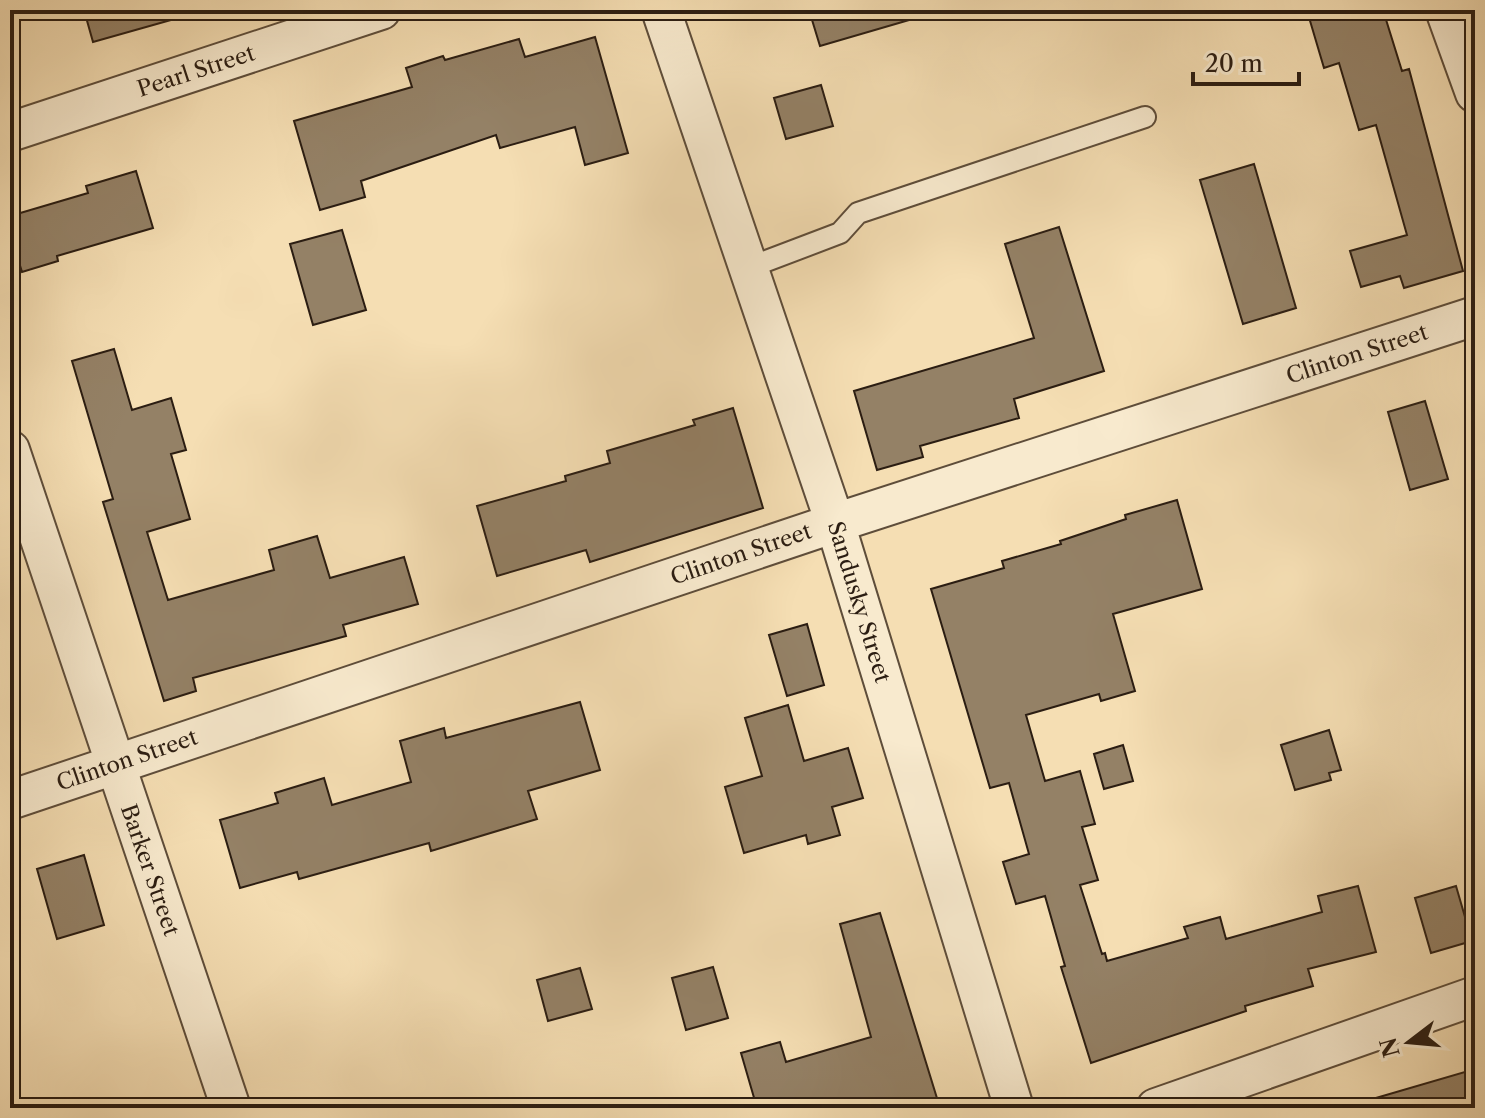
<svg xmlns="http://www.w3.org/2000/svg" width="1485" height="1118" font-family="'Libre Caslon Text',serif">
<rect width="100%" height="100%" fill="#f5deb3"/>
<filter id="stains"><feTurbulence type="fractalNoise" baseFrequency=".0025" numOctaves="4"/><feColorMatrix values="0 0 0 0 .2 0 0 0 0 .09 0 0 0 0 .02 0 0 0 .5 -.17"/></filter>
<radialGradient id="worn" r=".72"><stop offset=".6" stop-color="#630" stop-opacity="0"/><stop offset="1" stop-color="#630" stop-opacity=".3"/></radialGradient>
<!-- building -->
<path fill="#948166" stroke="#2b1d12" stroke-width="2" d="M 84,10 L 177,10 L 178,18 L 93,42 Z
M 809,10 L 915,10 L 916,18 L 820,46 Z
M 1323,10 L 1383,10 L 1402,71 L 1409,69 L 1463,271 L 1404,288 L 1400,276 L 1361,287 L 1350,251 L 1407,235 L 1376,125 L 1359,130 L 1339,63 L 1324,68 L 1308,14 Z
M 595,37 L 628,153 L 585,165 L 575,127 L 500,148 L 496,135 L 361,181 L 365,197 L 320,210 L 294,121 L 412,87 L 406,68 L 443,56 L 445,60 L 519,39 L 525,57 Z
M 821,85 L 833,126 L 786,139 L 774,98 Z
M 1254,164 L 1296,308 L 1243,324 L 1200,180 Z
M 136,171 L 153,228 L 57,256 L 58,261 L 22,272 L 10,233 L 10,216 L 88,193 L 86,186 Z
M 1059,227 L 1104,371 L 1014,399 L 1019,418 L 920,446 L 923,457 L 877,470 L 854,391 L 1034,338 L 1005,244 Z
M 342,230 L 366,310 L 313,325 L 290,244 Z
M 114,349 L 132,410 L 171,398 L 186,450 L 171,454 L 190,519 L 147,532 L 168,600 L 274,570 L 269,550 L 317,536 L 330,578 L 404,557 L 418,604 L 343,625 L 346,636 L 193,678 L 196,691 L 164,701 L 103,502 L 113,499 L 72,361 Z
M 1425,401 L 1448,479 L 1410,490 L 1388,412 Z
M 733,408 L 763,508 L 590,562 L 586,550 L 497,576 L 477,506 L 566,481 L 565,476 L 610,463 L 607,451 L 695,425 L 693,420 Z
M 1177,500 L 1202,589 L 1113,614 L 1135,691 L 1101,701 L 1099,694 L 1026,715 L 1045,781 L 1080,771 L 1095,824 L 1082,827 L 1098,880 L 1080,885 L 1102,954 L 1105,953 L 1107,961 L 1188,938 L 1184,927 L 1220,917 L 1226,939 L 1322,912 L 1318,896 L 1358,886 L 1376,952 L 1308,969 L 1313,986 L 1245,1006 L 1246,1011 L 1091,1063 L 1061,967 L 1065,966 L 1045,896 L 1016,904 L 1003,862 L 1029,854 L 1009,783 L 990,788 L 931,589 L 1004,568 L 1002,561 L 1061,544 L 1060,541 L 1126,519 L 1125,515 Z
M 807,624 L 824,685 L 787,696 L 769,635 Z
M 580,702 L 600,770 L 528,791 L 537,819 L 431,851 L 429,843 L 299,879 L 297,872 L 240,888 L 220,820 L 278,803 L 275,793 L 324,778 L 332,805 L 411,782 L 400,741 L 444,728 L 446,738 Z
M 788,705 L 804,761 L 848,748 L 863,798 L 832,807 L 840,835 L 808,844 L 806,835 L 744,853 L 725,787 L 762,776 L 745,718 Z
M 1329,730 L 1341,770 L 1329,773 L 1331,780 L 1295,790 L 1281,745 Z
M 1123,745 L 1133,781 L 1104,789 L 1094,754 Z
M 84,855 L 104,925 L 57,939 L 37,869 Z
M 1456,886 L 1472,941 L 1431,953 L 1415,898 Z
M 880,913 L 940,1108 L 757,1108 L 741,1053 L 780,1042 L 786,1062 L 871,1037 L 840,924 Z
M 713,967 L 728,1018 L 686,1030 L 672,978 Z
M 580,968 L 592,1009 L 548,1021 L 537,980 Z
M 1475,1069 L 1475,1108 L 1370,1108 L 1369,1100 Z"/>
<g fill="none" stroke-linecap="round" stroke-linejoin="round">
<defs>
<path id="service" d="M 748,268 L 840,233 L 858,213 L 1145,117"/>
<path id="minor" d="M 661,10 L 835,523 L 1014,1108
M 1445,10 L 1475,93
M 10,132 L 381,10
M 10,450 L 231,1108
M 10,800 L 835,523 L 1475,316
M 1156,1108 L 1475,996"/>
</defs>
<!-- service casing -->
<use href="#service" stroke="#5e4d3a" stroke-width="24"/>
<!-- minor casing -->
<use href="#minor" stroke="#5e4d3a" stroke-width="42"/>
<!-- service -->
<use href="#service" stroke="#f8eace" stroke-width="20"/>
<!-- minor -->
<use href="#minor" stroke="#f8eace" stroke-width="38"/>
</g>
<g text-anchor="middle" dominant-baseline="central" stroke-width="6" stroke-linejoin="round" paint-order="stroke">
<!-- street labels -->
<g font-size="22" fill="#2b1d12" stroke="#f8eace">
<text transform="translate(196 71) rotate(-18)">Pearl Street</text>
<text transform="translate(1357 354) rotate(-18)">Clinton Street</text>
<text transform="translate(741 554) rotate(-19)">Clinton Street</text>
<text transform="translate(859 602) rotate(73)">Sandusky Street</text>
<text transform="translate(127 760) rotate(-19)">Clinton Street</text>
<text transform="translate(150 870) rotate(71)">Barker Street</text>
</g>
</g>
<!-- margin -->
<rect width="1485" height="1118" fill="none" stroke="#f5deb3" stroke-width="40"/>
<rect x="12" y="12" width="1461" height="1094" fill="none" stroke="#2b1d12" stroke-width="4"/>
<rect x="20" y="20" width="1445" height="1078" fill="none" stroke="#2b1d12" stroke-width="2"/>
<!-- north arrow -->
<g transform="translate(1409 1042) rotate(254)" stroke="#f8eace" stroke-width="6" paint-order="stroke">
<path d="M0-6L14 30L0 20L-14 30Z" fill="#2b1d12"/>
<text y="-12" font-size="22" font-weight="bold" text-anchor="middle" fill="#2b1d12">N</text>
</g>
<!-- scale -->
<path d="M1193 72v12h106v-12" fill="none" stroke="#2b1d12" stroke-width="4"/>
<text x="1205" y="72" font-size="24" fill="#2b1d12" stroke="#f8eace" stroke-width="6" paint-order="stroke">20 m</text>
<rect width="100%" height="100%" filter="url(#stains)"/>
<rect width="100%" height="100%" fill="url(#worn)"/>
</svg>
